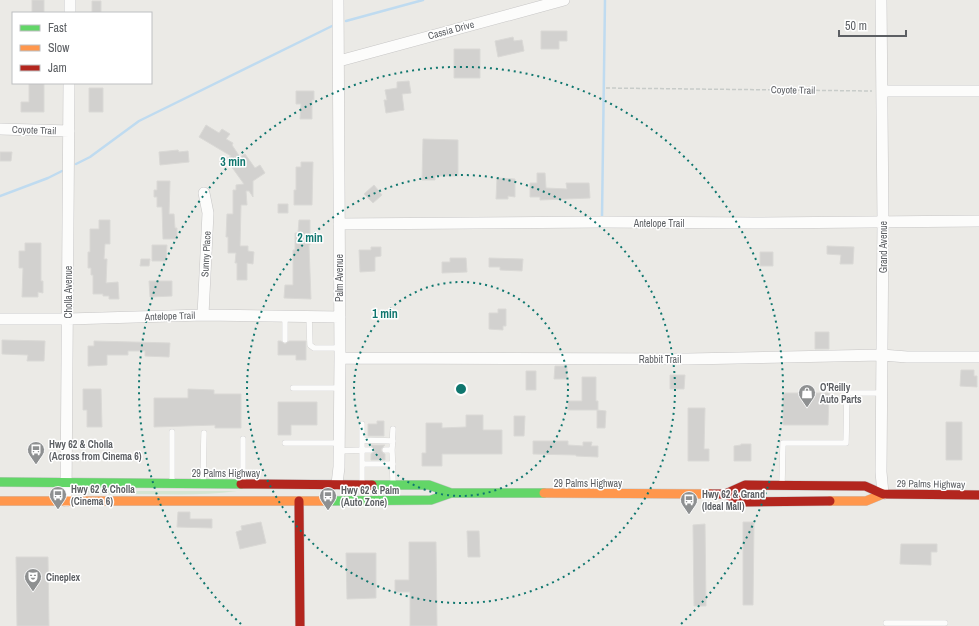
<svg xmlns="http://www.w3.org/2000/svg" width="979" height="626" font-family="'Archivo Narrow',sans-serif">
<rect width="100%" height="100%" fill="#ebeae6"/>
<!-- green -->
<path fill="#d5e5d3" d="M 85,491 L 237,491 C 203,496 168,494 133,494 C 120,494 97,496 85,491 Z"/>
<g fill="none" stroke-linecap="round" stroke-linejoin="round">
<!-- stream -->
<path stroke="#bfdbf0" stroke-width="2.5" d="M 346,21 L 423,0
M 76,164 L 90,157 L 139,121 L 332,26
M 0,196 L 48,178 L 62,171
M 602,217 L 605,0"/>
</g>
<!-- building -->
<path fill="#d2d1cf" stroke="#dad9d6" d="M 32,0 L 44,0 L 44,13 L 32,13 Z
M 92,1 L 101,1 L 101,13 L 92,13 Z
M 541,31 L 567,31 L 567,41 L 559,41 L 559,49 L 541,49 Z
M 513,37 L 514,41 L 522,40 L 524,51 L 498,57 L 495,41 Z
M 454,49 L 480,49 L 480,78 L 454,78 Z
M 409,81 L 411,93 L 402,94 L 404,110 L 386,113 L 384,100 L 387,100 L 385,90 L 397,88 L 397,82 Z
M 29,83 L 44,83 L 44,112 L 21,112 L 21,102 L 29,102 Z
M 89,88 L 103,88 L 103,112 L 89,112 Z
M 296,91 L 314,91 L 314,100 L 312,100 L 312,119 L 300,119 L 301,104 L 296,104 Z
M 206,125 L 219,133 L 222,129 L 230,134 L 226,139 L 233,143 L 232,145 L 240,157 L 245,154 L 255,168 L 260,165 L 265,173 L 253,181 L 253,197 L 249,191 L 246,191 L 247,205 L 241,205 L 240,246 L 248,246 L 248,251 L 254,252 L 253,264 L 247,263 L 247,280 L 237,280 L 237,263 L 235,263 L 236,253 L 228,253 L 228,237 L 226,237 L 227,214 L 233,214 L 233,190 L 236,190 L 236,185 L 244,184 L 226,159 L 231,156 L 199,137 Z
M 423,139 L 458,140 L 458,176 L 435,176 L 435,180 L 422,180 Z
M 178,150 L 179,152 L 188,151 L 189,162 L 160,165 L 159,152 Z
M 0,152 L 12,152 L 11,161 L 0,161 Z
M 301,162 L 313,162 L 312,205 L 294,205 L 294,190 L 296,190 L 296,167 L 301,167 Z
M 537,173 L 545,173 L 546,188 L 567,189 L 566,183 L 589,183 L 590,198 L 540,200 L 540,197 L 530,197 L 530,183 L 537,183 Z
M 497,178 L 515,179 L 515,197 L 508,196 L 508,199 L 496,199 Z
M 157,181 L 170,181 L 169,214 L 174,214 L 175,228 L 177,228 L 177,239 L 163,239 L 162,207 L 157,207 L 157,197 L 154,197 L 154,190 L 157,190 Z
M 374,185 L 382,195 L 373,203 L 364,194 Z
M 278,204 L 288,204 L 288,213 L 278,213 Z
M 99,220 L 110,220 L 110,244 L 105,244 L 104,259 L 107,259 L 106,283 L 118,282 L 119,299 L 109,299 L 109,296 L 103,296 L 103,294 L 93,294 L 93,275 L 91,275 L 91,268 L 88,268 L 88,252 L 90,252 L 90,229 L 99,229 Z
M 299,220 L 310,220 L 310,245 L 309,245 L 311,299 L 284,298 L 285,285 L 293,285 L 293,250 L 295,250 L 295,233 L 298,233 Z
M 25,243 L 41,243 L 41,281 L 43,281 L 43,293 L 38,292 L 38,297 L 22,297 L 23,268 L 19,268 L 19,251 L 25,251 Z
M 152,245 L 167,245 L 166,261 L 152,261 Z
M 827,246 L 854,247 L 853,264 L 840,264 L 841,255 L 827,254 Z
M 371,247 L 381,247 L 381,256 L 375,257 L 375,271 L 360,272 L 359,250 L 371,250 Z
M 760,252 L 773,252 L 773,266 L 760,266 Z
M 450,258 L 466,258 L 467,272 L 442,273 L 442,262 L 450,262 Z
M 489,258 L 523,259 L 522,271 L 500,270 L 500,267 L 489,267 Z
M 141,259 L 150,259 L 149,266 L 140,266 Z
M 149,281 L 172,281 L 172,296 L 150,297 Z
M 498,309 L 506,309 L 506,326 L 503,326 L 503,330 L 489,329 L 489,313 L 498,313 Z
M 815,332 L 829,332 L 829,349 L 815,349 Z
M 2,340 L 45,341 L 44,361 L 27,361 L 28,355 L 2,354 Z
M 94,341 L 170,343 L 169,357 L 145,356 L 145,351 L 128,351 L 128,355 L 107,355 L 107,365 L 88,366 L 88,346 L 94,346 Z
M 278,341 L 281,341 L 285,344 L 289,341 L 306,341 L 306,360 L 296,360 L 296,355 L 278,355 Z
M 555,366 L 567,366 L 567,379 L 554,379 Z
M 961,370 L 974,370 L 974,376 L 977,376 L 977,387 L 960,386 Z
M 526,371 L 536,371 L 536,390 L 526,390 Z
M 670,375 L 685,375 L 684,389 L 670,389 Z
M 582,377 L 596,377 L 596,401 L 598,401 L 598,410 L 568,410 L 568,401 L 582,401 Z
M 83,389 L 101,389 L 102,427 L 87,427 L 87,410 L 83,410 Z
M 188,389 L 214,390 L 214,394 L 241,394 L 241,428 L 215,428 L 215,425 L 154,427 L 154,398 L 188,398 Z
M 783,393 L 829,393 L 828,425 L 783,425 Z
M 278,402 L 317,402 L 317,425 L 291,425 L 291,435 L 278,435 Z
M 688,408 L 705,408 L 704,449 L 709,449 L 709,461 L 688,461 Z
M 597,410 L 606,411 L 605,428 L 597,428 Z
M 466,415 L 483,415 L 483,430 L 502,430 L 502,454 L 442,454 L 442,466 L 422,466 L 422,453 L 426,453 L 426,423 L 442,423 L 442,428 L 466,427 Z
M 514,416 L 525,416 L 524,436 L 514,436 Z
M 377,421 L 384,421 L 384,436 L 368,436 L 368,424 L 377,424 Z
M 946,422 L 962,422 L 962,460 L 946,460 Z
M 533,441 L 568,441 L 568,445 L 583,446 L 583,442 L 592,442 L 591,446 L 598,446 L 598,457 L 576,456 L 576,455 L 533,454 Z
M 741,444 L 751,444 L 751,461 L 734,461 L 734,446 L 741,445 Z
M 370,445 L 385,445 L 382,448 L 381,450 L 383,453 L 385,454 L 385,460 L 371,460 L 371,454 L 374,452 L 375,450 Z
M 178,512 L 190,512 L 190,519 L 212,519 L 212,528 L 177,527 Z
M 261,522 L 266,543 L 240,549 L 236,532 L 242,530 L 241,526 Z
M 743,522 L 754,522 L 753,605 L 743,605 Z
M 705,524 L 706,606 L 694,606 L 693,525 Z
M 467,531 L 479,531 L 480,557 L 468,557 Z
M 409,542 L 436,542 L 437,626 L 410,626 L 410,592 L 395,592 L 395,580 L 409,580 Z
M 901,544 L 937,544 L 937,552 L 931,552 L 931,565 L 900,564 Z
M 346,553 L 376,553 L 376,598 L 347,599 Z
M 16,557 L 48,557 L 49,626 L 17,626 Z"/>
<g fill="none" stroke-linecap="round" stroke-linejoin="round">
<defs>
<path id="lane" d="M 285,316 L 285,340
M 309,317 L 310,345 L 314,348 L 340,348
M 293,388 L 339,388
M 362,424 L 362,440
M 172,432 L 172,482
M 243,439 L 243,482
M 285,443 L 339,443
M 371,450 L 362,450 L 362,440 L 393,441
M 385,450 L 392,450 L 393,482
M 392,450 L 393,429
M 339,451 L 362,450 L 362,483
M 362,464 L 393,464
M 203,481 L 204,433
M 782,483 L 783,443 L 846,443 L 847,393 L 881,393
M 886,623 L 945,623"/>
<path id="street" d="M 881,0 L 883,222 L 881,472 L 883,494
M 70,13 L 70,0
M 339,61 L 564,0
M 882,91 L 979,91
M 0,129 L 69,131
M 339,224 L 602,222 L 754,223 L 979,221
M 203,315 L 208,213 L 204,193
M 0,319 L 68,319 L 203,315 L 340,317
M 340,358 L 688,359 L 882,355 L 907,357 L 979,357
M 337,484 L 339,467 L 340,358 L 338,0
M 66,501 L 69,83"/>
<path id="fast" d="M 0,482 L 241,484
M 372,485 L 429,485 L 451,493
M 325,501 L 431,500 L 451,493 L 544,493"/>
<path id="slow" d="M 544,493 L 710,494
M 0,501 L 325,501
M 830,501 L 866,501 L 883,494"/>
<path id="jam" d="M 241,484 L 372,485
M 710,494 L 725,494 L 743,502 L 830,501
M 725,494 L 745,485 L 865,486 L 883,494 L 979,495
M 299,501 L 300,626"/>
</defs>
<!-- lane casing -->
<use href="#lane" stroke="#c7c6c6" stroke-width="6"/>
<!-- street casing -->
<use href="#street" stroke="#c7c6c6" stroke-width="12"/>
<!-- fast casing -->
<use href="#fast" stroke="#c7c7c8" stroke-width="10"/>
<!-- slow casing -->
<use href="#slow" stroke="#c7c7c8" stroke-width="10"/>
<!-- jam casing -->
<use href="#jam" stroke="#c7c7c8" stroke-width="10"/>
<!-- path -->
<path stroke="#c8ccc9" stroke-width="1.5" stroke-dasharray="4 2" stroke-linecap="butt" d="M 606,88 L 872,91"/>
<!-- lane -->
<use href="#lane" stroke="#fcfcfb" stroke-width="5.5"/>
<!-- street -->
<use href="#street" stroke="#fcfcfb" stroke-width="11"/>
<!-- fast -->
<use href="#fast" stroke="#63d668" stroke-width="9"/>
<!-- slow -->
<use href="#slow" stroke="#ff974d" stroke-width="9"/>
<!-- jam -->
<use href="#jam" stroke="#b3261e" stroke-width="9"/>
</g>
<!-- distance rings -->
<g fill="none" stroke="#0f766e" stroke-width="2" stroke-dasharray="2 4">
<circle cx="461" cy="389" r="107"/>
<circle cx="461" cy="389" r="214"/>
<path d="M241 624A322 322 0 1 1 681 624"/>
</g>
<!-- icons -->
<defs>
<symbol id="shop-pin" viewBox="-11 -11 22 30"><path d="M0 17L-7.5 6A9.5 9.5 0 1 1 7.5 6Z" fill="#8e9091" stroke="#fff"/><path d="M-5-2.5h2.3a2.7 3.5 0 0 1 5.4 0H5L5.5 6h-11ZM-1.5-2.5h3a1.5 2.3 0 0 0-3 0Z" fill="#fff"/></symbol>
<symbol id="bus-pin" viewBox="-11 -11 22 30"><path d="M0 17L-7.5 6A9.5 9.5 0 1 1 7.5 6Z" fill="#8e9091" stroke="#fff"/><path d="M-5-6H5V4H4V6H2V4H-2V6H-4V4H-5ZM-3.5-4V0h7V-4ZM-3.5 1.2v1.5H-2V1.2ZM2 1.2v1.5H3.5V1.2Z" fill="#fff"/></symbol>
<symbol id="theatre-pin" viewBox="-11 -11 22 30"><path d="M0 17L-7.5 6A9.5 9.5 0 1 1 7.5 6Z" fill="#8e9091" stroke="#fff"/><path d="M-5-5.5Q0-4 5-5.5V0Q5 5 0 6Q-5 5-5 0ZM-3.3-2.5H-1v1.5H-3.3ZM1-2.5H3.3v1.5H1ZM-2.8 1Q0 5.5 2.8 1Z" fill="#fff"/></symbol>
</defs>
<g fill-rule="evenodd">
<use href="#shop-pin" x="797" y="383" width="20" height="27"/>
<use href="#bus-pin" x="26" y="440" width="20" height="27"/>
<use href="#bus-pin" x="48" y="485" width="20" height="27"/>
<use href="#bus-pin" x="318" y="486" width="20" height="27"/>
<use href="#bus-pin" x="679" y="490" width="20" height="27"/>
<use href="#theatre-pin" x="23" y="567" width="20" height="27"/>
</g>
<g text-anchor="middle" dominant-baseline="central" stroke-width="3" stroke-linejoin="round" paint-order="stroke">
<!-- street labels -->
<g font-size="10" fill="#5c5f63" stroke="#fff">
<text transform="translate(451 30) rotate(-15)">Cassia Drive</text>
<text transform="translate(793 90) rotate(1)">Coyote Trail</text>
<text transform="translate(34 130) rotate(2)">Coyote Trail</text>
<text x="659" y="223">Antelope Trail</text>
<text transform="translate(883 247) rotate(-90)">Grand Avenue</text>
<text transform="translate(206 254) rotate(-87)">Sunny Place</text>
<text transform="translate(339 278) rotate(-90)">Palm Avenue</text>
<text transform="translate(68 292) rotate(-90)">Cholla Avenue</text>
<text transform="translate(170 316) rotate(-2)">Antelope Trail</text>
<text x="660" y="359">Rabbit Trail</text>
<text x="226" y="473">29 Palms Highway</text>
<text x="588" y="483">29 Palms Highway</text>
<text transform="translate(931 484) rotate(1)">29 Palms Highway</text>
</g>
<!-- poi labels -->
<g font-size="10" font-weight="bold" fill="#5c5f63" stroke="#fff" text-anchor="start">
<text x="820" y="387">O'Reilly<tspan x="820" dy="12">Auto Parts</tspan></text>
<text x="49" y="444">Hwy 62 &amp; Cholla<tspan x="49" dy="12">(Across from Cinema 6)</tspan></text>
<text x="71" y="489">Hwy 62 &amp; Cholla<tspan x="71" dy="12">(Cinema 6)</tspan></text>
<text x="341" y="490">Hwy 62 &amp; Palm<tspan x="341" dy="12">(Auto Zone)</tspan></text>
<text x="702" y="494">Hwy 62 &amp; Grand<tspan x="702" dy="12">(Ideal Mall)</tspan></text>
<text x="46" y="577">Cineplex</text>
</g>
</g>
<circle cx="461" cy="389" r="6" fill="#0f766e" stroke="#fff" stroke-width="2"/>
<g font-size="12" text-anchor="middle" font-weight="bold" fill="#0f766e" stroke="#fff" stroke-width="3" stroke-linejoin="round" paint-order="stroke">
<text x="233" y="166">3 min</text>
<text x="310" y="242">2 min</text>
<text x="385" y="318">1 min</text>
</g>
<!-- legend -->
<rect x="12" y="12" width="140" height="72" fill="#ffffff" stroke="#bebfc1"/>
<rect x="20" y="25" width="20" height="6" fill="#63d668" stroke="#bebfc1"/>
<text x="48" y="32" font-size="12" fill="#5c5f63">Fast</text>
<rect x="20" y="45" width="20" height="6" fill="#ff974d" stroke="#bebfc1"/>
<text x="48" y="52" font-size="12" fill="#5c5f63">Slow</text>
<rect x="20" y="65" width="20" height="6" fill="#b3261e" stroke="#bebfc1"/>
<text x="48" y="72" font-size="12" fill="#5c5f63">Jam</text>
<!-- scale -->
<path d="M839 30v6h67v-6" fill="none" stroke="#5c5f63" stroke-width="2"/>
<text x="845" y="30" font-size="12" fill="#5c5f63" stroke="#ffffff" stroke-width="3" paint-order="stroke">50 m</text>
</svg>
